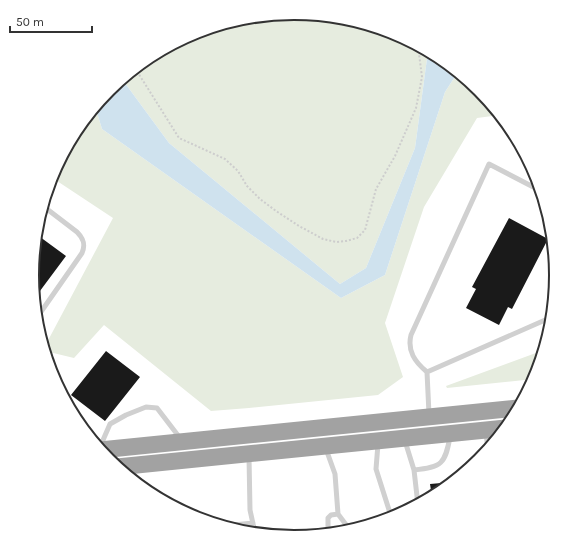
<svg xmlns="http://www.w3.org/2000/svg" width="588" height="550" font-family="Karla,sans-serif">
<rect width="100%" height="100%" fill="#fff"/>
<!-- green -->
<path fill="#e6ecdf" d="M 294,13 L 345,18 L 394,33 L 428,51 L 415,148 L 366,268 L 340,284 L 169,143 L 122,79 L 149,57 L 194,33 L 243,18 Z
M 458,72 L 479,90 L 500,115 L 477,118 L 424,207 L 385,323 L 403,377 L 378,395 L 249,408 L 211,411 L 104,325 L 74,358 L 45,351 L 44,348 L 113,218 L 51,177 L 76,129 L 95,106 L 102,129 L 341,298 L 385,275 L 445,92 Z
M 544,350 L 534,379 L 447,388 L 446,386 Z"/>
<!-- water -->
<path fill="#cfe2ee" d="M 428,51 L 440,57 L 458,72 L 445,92 L 385,275 L 341,298 L 102,129 L 95,106 L 109,90 L 122,79 L 169,143 L 340,284 L 366,268 L 415,148 Z"/>
<!-- building -->
<path fill="#1a1a1a" d="M 509,218 L 548,239 L 512,309 L 508,307 L 499,325 L 466,308 L 476,289 L 472,287 Z
M 36,234 L 66,256 L 34,299 L 32,275 Z
M 106,351 L 140,377 L 105,421 L 71,395 Z
M 453,482 L 439,493 L 432,497 L 430,484 Z
M 381,517 L 382,521 L 371,524 L 371,518 Z"/>
<g fill="none" stroke-linecap="round" stroke-linejoin="round">
<!-- path -->
<path stroke="#cdcdcd" stroke-width="2" stroke-dasharray="2 2" stroke-linecap="butt" d="M 135,68 L 179,138 L 225,159 L 238,171 L 247,186 L 260,199 L 276,211 L 299,226 L 323,239 L 336,242 L 346,241 L 357,238 L 365,230 L 376,189 L 395,156 L 416,108 L 422,77 L 418,46"/>
<!-- service -->
<path stroke="#d0d0d0" stroke-width="5" d="M 36,319 L 82,253 C 86,244 83,238 77,232 L 43,206
M 52,359 L 54,379
M 427,372 C 415,362 407,351 411,335 L 489,164 L 541,191
M 429,414 L 427,372 L 552,317
M 486,433 L 488,450
M 405,441 L 414,470 L 418,505
M 378,444 L 376,469 L 390,513 L 391,518
M 100,447 L 110,424 L 126,415 L 146,407 L 157,408 L 180,438
M 326,449 L 335,474 L 338,514 L 350,530
M 249,457 L 250,510 L 255,533
M 414,470 C 442,467 445,464 450,437
M 224,526 L 253,523
M 328,534 L 328,518 L 331,515 L 338,514"/>
<!-- trunk -->
<path stroke="#a2a2a2" stroke-width="17" d="M 100,450 L 518,408
M 117,467 L 506,428"/>
</g>
<!-- crop -->
<path d="M0 0H588V550H0ZM39 275a255 255 0 1 1 510 0a255 255 0 1 1-510 0Z" fill="#fff" fill-rule="evenodd"/>
<path fill="none" stroke="#333" stroke-width="2" d="M39 275a255 255 0 1 1 510 0a255 255 0 1 1-510 0Z"/>
<!-- scale -->
<path d="M10 26v6h82v-6" fill="none" stroke="#333333" stroke-width="2"/>
<text x="16" y="26" font-size="12" fill="#333333" stroke="#ffffff" stroke-width="3" paint-order="stroke">50 m</text>
</svg>
